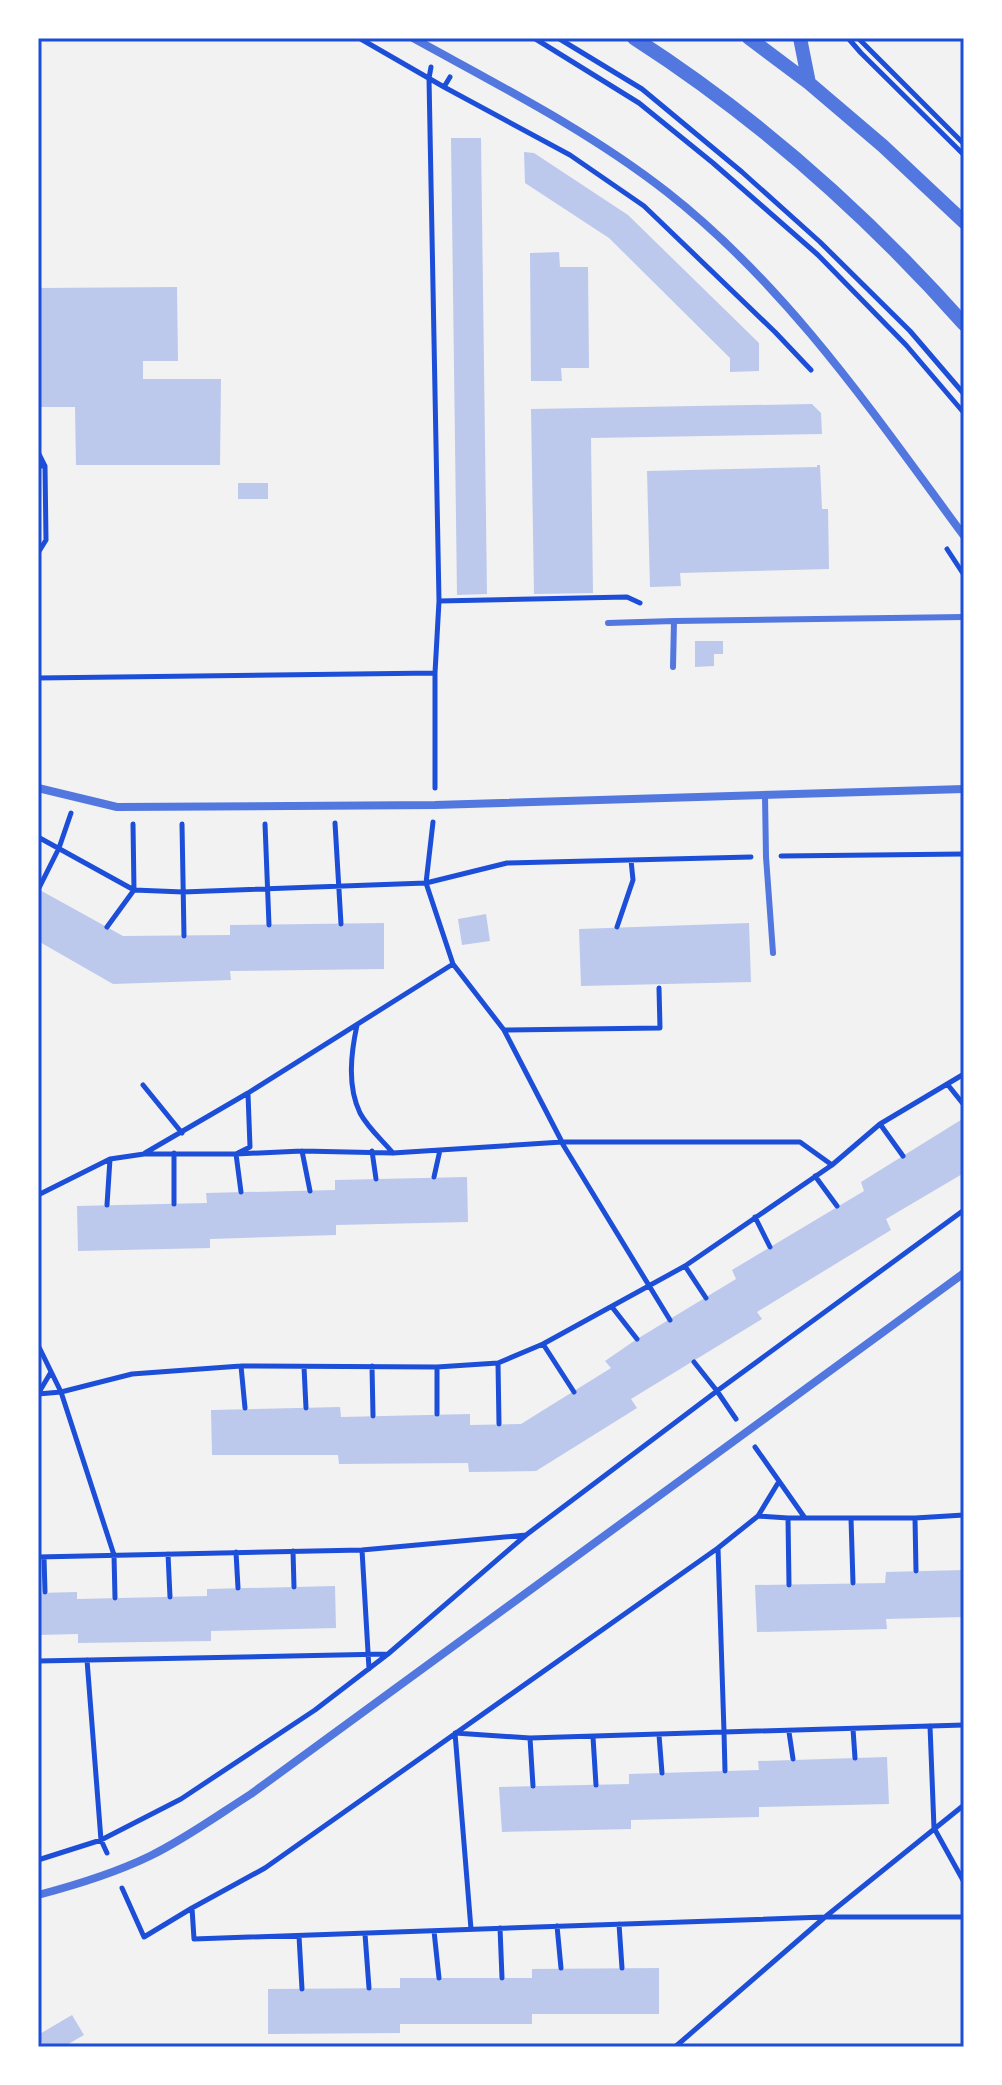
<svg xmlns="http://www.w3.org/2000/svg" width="1002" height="2085" font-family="Merriweather,serif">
<rect width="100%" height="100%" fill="#f2f2f2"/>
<!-- building -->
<path fill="#bdc9ec" d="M 451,138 L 481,138 L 487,594 L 457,595 Z
M 524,152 L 534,153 L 628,215 L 759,343 L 759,371 L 730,372 L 730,358 L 609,238 L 525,183 Z
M 559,252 L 560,267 L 588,267 L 589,368 L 561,368 L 562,381 L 531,381 L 530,253 Z
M 177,287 L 178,361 L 143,361 L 143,379 L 221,379 L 220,465 L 76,465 L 75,407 L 38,407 L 38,288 Z
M 812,404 L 821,413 L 822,434 L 591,438 L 593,593 L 534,594 L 531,409 Z
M 817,465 L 820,465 L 822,509 L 828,509 L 829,569 L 680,573 L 681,586 L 650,587 L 647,471 L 817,467 Z
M 238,483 L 268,483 L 268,499 L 238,499 Z
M 695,641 L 723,641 L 723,654 L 714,654 L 714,666 L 695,667 Z
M 38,889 L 123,936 L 230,935 L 230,925 L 384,923 L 384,969 L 230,971 L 231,980 L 113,984 L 38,941 Z
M 486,914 L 490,941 L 462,945 L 458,919 Z
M 749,923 L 751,982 L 581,986 L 579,929 Z
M 964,1118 L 964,1173 L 886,1219 L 891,1230 L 757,1312 L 762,1319 L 631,1399 L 637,1408 L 536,1471 L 469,1472 L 468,1463 L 339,1464 L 338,1455 L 212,1455 L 211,1410 L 340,1407 L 341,1417 L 470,1414 L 470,1425 L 521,1424 L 611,1368 L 605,1361 L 637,1339 L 736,1279 L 732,1270 L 864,1191 L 861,1182 Z
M 467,1177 L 468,1222 L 336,1225 L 336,1235 L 210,1239 L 210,1248 L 78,1251 L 77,1206 L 207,1203 L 206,1193 L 335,1190 L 335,1180 Z
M 964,1570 L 964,1617 L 886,1619 L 887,1629 L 757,1632 L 755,1585 L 885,1583 L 886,1572 Z
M 335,1586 L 336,1628 L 211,1631 L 211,1641 L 78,1643 L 78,1634 L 38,1635 L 38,1593 L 77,1592 L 77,1599 L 207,1596 L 207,1589 Z
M 887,1757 L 889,1804 L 759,1807 L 759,1817 L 631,1820 L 631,1829 L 502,1832 L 499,1787 L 629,1784 L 629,1774 L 759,1770 L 758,1761 Z
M 659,1968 L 659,2014 L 532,2014 L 532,2024 L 400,2024 L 400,2033 L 268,2034 L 268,1989 L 400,1988 L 400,1978 L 532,1978 L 532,1969 Z
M 72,2015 L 84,2035 L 63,2047 L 44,2047 L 38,2035 Z"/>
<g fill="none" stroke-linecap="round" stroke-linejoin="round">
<!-- path -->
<path stroke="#1d4ed8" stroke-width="5" d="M 359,38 L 444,87
M 534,38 L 639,103 L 713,163 L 818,255 L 906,345 L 964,413
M 558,38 L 642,89 L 742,172 L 820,242 L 910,331 L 964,394
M 848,38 L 861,53 L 964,155
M 858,38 L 964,144
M 431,67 L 429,78 L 439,601 L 435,673 L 435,788
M 450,77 L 444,87 L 570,155 L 644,206 L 775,332 L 811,370
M 38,452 L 45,466 L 38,458
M 38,466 L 45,466 L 46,540 L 38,553
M 947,549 L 964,575
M 439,601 L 627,597 L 640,603
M 38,678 L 435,673
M 335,823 L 341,924
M 182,824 L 184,936
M 265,824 L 269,925
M 38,837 L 134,890 L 183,892 L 426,883 L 507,863 L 751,857
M 781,856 L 964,854
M 38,890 L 59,848 L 71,813
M 107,927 L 134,890 L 133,824
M 617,927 L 633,880 L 631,860
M 357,1025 C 351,1053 347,1086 360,1113 C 368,1128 382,1140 393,1153
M 505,1030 L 660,1028 L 659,988
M 143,1085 L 182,1133
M 948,1085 L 964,1105
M 880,1124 L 903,1156
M 562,1142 L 800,1142 L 832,1165
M 562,1143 L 670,1320
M 302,1151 L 310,1191
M 372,1151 L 376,1179
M 145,1153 L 248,1093 L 453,964
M 174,1153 L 174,1204
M 815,1176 L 837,1206
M 434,1177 L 440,1150
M 241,1192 L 236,1154 L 250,1147 L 248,1094
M 38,1195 L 110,1159 L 144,1154 L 236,1154 L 302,1151 L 393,1153 L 562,1142 L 504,1030 L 453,964 L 426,883 L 433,822
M 107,1205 L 110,1159
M 755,1217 L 770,1247
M 685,1266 L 706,1298
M 612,1307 L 637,1339
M 543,1344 L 574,1392
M 38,1345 L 61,1392 L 114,1555 L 115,1598
M 694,1362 L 717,1391 L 736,1419
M 498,1363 L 499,1424
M 241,1366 L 245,1408
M 372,1366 L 373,1416
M 304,1367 L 306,1408
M 437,1367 L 437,1414
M 38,1394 L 61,1392 L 132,1374 L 241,1366 L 437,1367 L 498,1363 L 543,1344 L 685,1266 L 832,1165 L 880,1124 L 964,1074
M 38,1394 L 51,1372
M 755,1447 L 805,1518 L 915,1518 L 964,1515
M 758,1516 L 778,1483
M 788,1518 L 758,1516 L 718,1548 L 724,1732 L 964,1725
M 851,1518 L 853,1583
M 915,1518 L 916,1571
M 526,1535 L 717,1391 L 964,1210
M 362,1550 L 369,1669
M 293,1551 L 294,1587
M 236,1552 L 238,1588
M 168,1554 L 170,1597
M 38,1557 L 362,1550 L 526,1535 L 388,1654 L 315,1710 L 181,1799 L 101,1840 L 38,1860
M 44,1557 L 45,1592
M 789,1585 L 788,1518 L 805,1518
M 87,1660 L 101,1840 L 107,1853
M 38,1661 L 387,1654
M 930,1726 L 934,1828 L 964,1882
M 853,1729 L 855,1758
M 789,1732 L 793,1759
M 659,1735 L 662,1773
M 593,1737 L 596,1785
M 530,1738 L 533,1786
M 122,1888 L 144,1937 L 192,1908 L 265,1868 L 718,1548
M 192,1908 L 194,1939 L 825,1917 L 964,1805
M 619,1924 L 622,1968
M 557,1926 L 561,1968
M 500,1928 L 502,1978
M 471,1929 L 455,1733 L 530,1738 L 724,1732 L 725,1771
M 434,1931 L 439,1978
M 365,1934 L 369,1988
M 299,1936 L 302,1989
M 675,2047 L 825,1917 L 964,1917"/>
<!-- service -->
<path stroke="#5277de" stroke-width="6" d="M 608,623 L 674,621
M 673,667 L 674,621 L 964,617
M 765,796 L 766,857 L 773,953"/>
<!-- minor -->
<path stroke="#5277de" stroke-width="8" d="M 413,38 C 500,86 589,131 667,192 C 788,287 874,414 964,536
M 38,788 L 117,807 L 435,805 L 964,789
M 38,1895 C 76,1885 115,1873 150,1856 C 185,1839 218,1815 251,1794 L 964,1273"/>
<!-- tertiary -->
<path stroke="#5277de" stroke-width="14" d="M 634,38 C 757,117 867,215 964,324
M 749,38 L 809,83 L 883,146 L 964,222
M 800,38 L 809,83"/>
</g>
<!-- border -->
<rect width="1002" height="2085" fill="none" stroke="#ffffff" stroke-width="80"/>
<rect x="40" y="40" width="922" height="2005" fill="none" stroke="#1d4ed8" stroke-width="3"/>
</svg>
